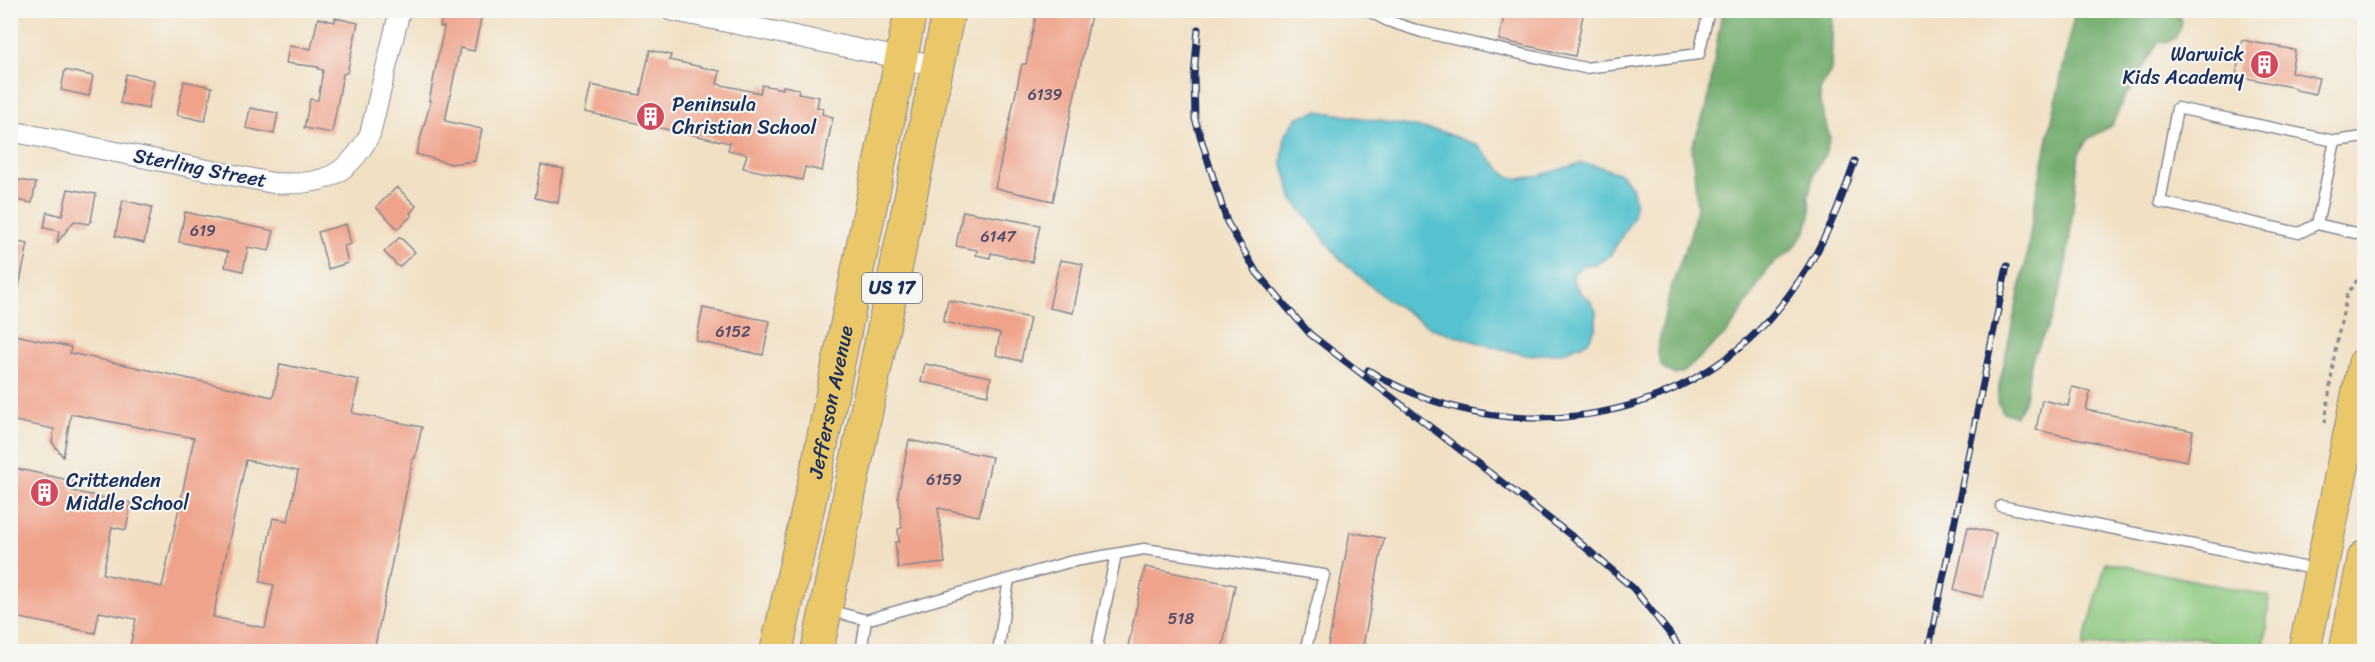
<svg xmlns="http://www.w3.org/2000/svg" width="2375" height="662" font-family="Sriracha,sans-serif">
<rect width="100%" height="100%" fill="#f6f6f2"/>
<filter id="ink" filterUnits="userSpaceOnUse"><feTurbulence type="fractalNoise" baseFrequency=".0167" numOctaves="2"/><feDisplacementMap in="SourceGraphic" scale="12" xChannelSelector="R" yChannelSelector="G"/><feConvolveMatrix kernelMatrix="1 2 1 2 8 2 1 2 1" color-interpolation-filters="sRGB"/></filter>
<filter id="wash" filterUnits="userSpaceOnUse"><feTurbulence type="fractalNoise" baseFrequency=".008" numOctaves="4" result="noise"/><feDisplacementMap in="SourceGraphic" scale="24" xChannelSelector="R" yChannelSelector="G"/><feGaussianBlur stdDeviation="1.35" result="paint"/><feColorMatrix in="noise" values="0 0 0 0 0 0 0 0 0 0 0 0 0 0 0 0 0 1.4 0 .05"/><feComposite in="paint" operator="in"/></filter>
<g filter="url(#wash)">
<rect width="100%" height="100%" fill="#f1e0c4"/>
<!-- green -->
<path fill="#8cc87d" stroke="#547c6e" stroke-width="1.5" d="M 2106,562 L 2269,596 L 2264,651 L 2238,651 L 2194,636 L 2083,647 Z"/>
<!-- forest -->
<path fill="#71ac6c" stroke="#466e65" stroke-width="1.5" d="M 1722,11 L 1833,11 L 1831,70 L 1820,90 L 1820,103 L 1830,138 L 1825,155 L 1815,171 L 1808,196 L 1811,211 L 1806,231 L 1791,251 L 1769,267 L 1729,331 L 1684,372 L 1675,375 L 1662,367 L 1657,351 L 1670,291 L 1690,235 L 1697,208 L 1692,146 L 1707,106 Z
M 2075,11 L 2115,11 L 2124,14 C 2133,9 2171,7 2178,15 C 2179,16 2182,23 2182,24 L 2175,38 L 2167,43 L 2159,41 L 2145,64 L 2133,88 L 2125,96 L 2112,125 L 2088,139 L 2079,153 C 2072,206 2071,258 2055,309 C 2050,327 2038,342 2032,360 C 2026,380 2030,399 2015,416 L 2003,412 L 1998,402 L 1999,386 L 2026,261 L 2036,196 Z"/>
<!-- water -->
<path fill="#56c2cf" stroke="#387896" stroke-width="1.5" d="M 1318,111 L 1440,131 L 1477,145 L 1507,176 L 1519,179 L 1538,176 L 1581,163 L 1598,166 L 1621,174 L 1632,187 L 1635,199 L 1633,217 L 1610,256 L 1596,264 L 1584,265 L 1573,274 L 1573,281 L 1580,292 L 1590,300 L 1596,312 L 1596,327 L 1588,342 L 1561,353 L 1526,355 L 1486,345 L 1431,328 L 1381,295 L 1340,259 L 1293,200 L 1282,162 L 1285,135 L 1298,117 Z"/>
<g id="blocks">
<!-- building -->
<path fill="#efa38a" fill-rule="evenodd" d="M 443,10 L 483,10 L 474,51 L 460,48 L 445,121 L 482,129 L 475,161 L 451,164 L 416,154 L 431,101 L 429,101 L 444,27 L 440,27 Z
M 1037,10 L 1092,10 L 1053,201 L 995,188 L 1022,64 L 1026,64 Z
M 1505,10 L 1584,10 L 1575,56 L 1499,40 Z
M 318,18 L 335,22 L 335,18 L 358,23 L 347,73 L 343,74 L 332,133 L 304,128 L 310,99 L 318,100 L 323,70 L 318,69 L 318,67 L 286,63 L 289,46 L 311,49 Z
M 2242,40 L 2295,50 L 2291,72 L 2319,78 L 2315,94 L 2296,90 L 2296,88 L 2236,76 Z
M 650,50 L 671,55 L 669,60 L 720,71 L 717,84 L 760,93 L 762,85 L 783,89 L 783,86 L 799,89 L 798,93 L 819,97 L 817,107 L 823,108 L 822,114 L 833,117 L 822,171 L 805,167 L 802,180 L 743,168 L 747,154 L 728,150 L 730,143 L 585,112 L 591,85 L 640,95 Z
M 65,70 L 93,76 L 89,96 L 61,90 Z
M 126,74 L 154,80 L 148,109 L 120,103 Z
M 184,81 L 212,87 L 205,121 L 177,115 Z
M 250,108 L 278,113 L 274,134 L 246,128 Z
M 541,165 L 564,169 L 558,203 L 535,198 Z
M 10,178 L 36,183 L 32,203 L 10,199 Z
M 397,187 L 416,206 L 410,213 L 412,215 L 398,229 L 376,207 Z
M 68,189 L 96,194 L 91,221 L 88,224 L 74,221 L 57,243 L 59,231 L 44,228 L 47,212 L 62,216 Z
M 123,200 L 152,207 L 144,243 L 115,236 Z
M 963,211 L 1040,225 L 1032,262 L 991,253 L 990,258 L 976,255 L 977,250 L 956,246 Z
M 185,212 L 274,231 L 269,251 L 248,247 L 243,271 L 225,267 L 228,252 L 179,242 Z
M 346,224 L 351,244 L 344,246 L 348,263 L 328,269 L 318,232 Z
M 400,237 L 415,252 L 399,267 L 384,252 Z
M 10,240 L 28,244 L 17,296 L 10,295 Z
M 1060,260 L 1083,264 L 1073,313 L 1049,308 Z
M 948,300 L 1030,318 L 1021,361 L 996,355 L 1000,333 L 943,322 Z
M 703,308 L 770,321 L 763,355 L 696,341 Z
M 10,334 L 71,347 L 70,353 L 273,397 L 280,364 L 359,380 L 352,413 L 422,427 L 415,458 L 413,458 L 374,651 L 129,651 L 136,619 L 99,612 L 95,633 L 10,616 L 10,467 L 73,481 L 72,491 L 131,503 L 126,530 L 112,527 L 103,574 L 162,587 L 194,438 L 71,414 L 63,457 L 52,442 L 54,429 L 10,420 ZM 246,460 L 298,471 L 288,521 L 273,518 L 260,582 L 274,585 L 265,628 L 213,617 Z
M 925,364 L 991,377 L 988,395 L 921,382 Z
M 2072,387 L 2090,391 L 2086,410 L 2193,431 L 2187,461 L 2036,430 L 2042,400 L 2068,406 Z
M 909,440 L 992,457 L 979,516 L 938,508 L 945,563 L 898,568 L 895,542 L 899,542 L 898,529 L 902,528 L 898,495 Z
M 1968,527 L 1996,533 L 1983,597 L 1954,590 Z
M 1350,532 L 1384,538 L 1362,651 L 1327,651 Z
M 1145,567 L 1235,585 L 1222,651 L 1127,651 Z"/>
</g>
</g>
<g filter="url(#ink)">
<use href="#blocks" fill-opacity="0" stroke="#868891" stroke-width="1.5"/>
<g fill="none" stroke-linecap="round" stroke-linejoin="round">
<defs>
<path id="lane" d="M 1367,10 L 1388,21 L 1422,32 L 1585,68 L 1699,54 L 1709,10
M 2335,141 L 2317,224 L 2364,235
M 2317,224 L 2299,233 L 2160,202 L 2177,108 L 2335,141 L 2364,137
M 2001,506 L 2318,570
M 828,610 L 866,620 L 861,652
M 866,620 L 1069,562 L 1144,549 L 1324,575 L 1305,652
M 998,652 L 1009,579
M 1096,652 L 1116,554"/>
<path id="street" d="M 670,10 L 938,66
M 10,131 L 273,183 C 320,186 347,178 370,134 L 400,10"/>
<g id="primary">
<path id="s1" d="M 776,652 L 815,477 L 911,10"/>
<path d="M 817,652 L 949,10"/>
<path d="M 2304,652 L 2364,364"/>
<path d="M 2345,652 L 2364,557"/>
</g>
</defs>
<!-- lane casing -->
<use href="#lane" stroke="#868891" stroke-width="13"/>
<!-- street casing -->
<use href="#street" stroke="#868891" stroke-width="22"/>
<!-- primary casing -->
<use href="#primary" stroke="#868891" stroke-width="34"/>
<!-- path -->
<path stroke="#868891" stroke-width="3" stroke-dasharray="4.5 4.5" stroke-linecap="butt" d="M 2325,423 L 2335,351 L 2347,294 L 2358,279"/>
<!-- lane -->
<use href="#lane" stroke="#fff" stroke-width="10"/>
<!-- street -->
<use href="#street" stroke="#fff" stroke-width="20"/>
<!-- primary -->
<use href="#primary" stroke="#eac769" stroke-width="32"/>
<defs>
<path id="rail" d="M 1198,29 L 1194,76 L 1195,119 L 1227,222 L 1257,273 L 1310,334 L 1573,537 L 1633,588 L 1674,639 L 1681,652
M 1368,370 C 1499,451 1679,429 1778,309 C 1816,263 1836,217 1855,161
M 1928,652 L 2007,266"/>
</defs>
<!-- rail casing -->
<use href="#rail" stroke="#1b2f5e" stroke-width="7"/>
<!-- rail -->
<use href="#rail" stroke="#f6f6f2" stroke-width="4.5" stroke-dasharray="14" stroke-linecap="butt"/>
</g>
</g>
<!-- icons -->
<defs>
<symbol id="building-disc" viewBox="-11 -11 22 22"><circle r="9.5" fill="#d1495b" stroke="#f6f6f2"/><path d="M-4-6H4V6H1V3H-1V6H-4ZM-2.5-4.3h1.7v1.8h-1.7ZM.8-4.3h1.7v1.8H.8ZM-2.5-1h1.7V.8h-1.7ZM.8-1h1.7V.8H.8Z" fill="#fff"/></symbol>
</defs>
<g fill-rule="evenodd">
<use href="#building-disc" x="2248" y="48" width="33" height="33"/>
<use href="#building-disc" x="634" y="100" width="33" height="33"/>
<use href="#building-disc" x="28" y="476" width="33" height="33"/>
</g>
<g text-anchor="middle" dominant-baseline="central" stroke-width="4.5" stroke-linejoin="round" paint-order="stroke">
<!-- number labels -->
<g font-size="16" fill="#504c69">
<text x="1045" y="94">6139</text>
<text x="203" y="230">619</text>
<text x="998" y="236">6147</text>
<text x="733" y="331">6152</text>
<text x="944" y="479">6159</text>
<text x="1181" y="618">518</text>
</g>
<!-- shield labels -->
<rect fill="#f6f6f2" stroke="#5d6b8a" stroke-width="1.5" x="862" y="273" width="60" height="30" rx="4.5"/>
<g font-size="18" font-weight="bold" fill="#1b2f5e">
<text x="892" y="288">US 17</text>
</g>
<!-- poi labels -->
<g font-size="20" fill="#1b2f5e" stroke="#f6f6f2" text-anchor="start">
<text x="2244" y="54" text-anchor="end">Warwick<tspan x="2244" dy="23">Kids Academy</tspan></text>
<text x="672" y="104">Peninsula<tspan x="672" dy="23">Christian School</tspan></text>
<text x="66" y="480">Crittenden<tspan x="66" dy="23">Middle School</tspan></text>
</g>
<!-- street labels -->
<g font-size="20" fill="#1b2f5e" stroke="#f6f6f2">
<text transform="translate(200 168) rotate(11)">Sterling Street</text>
<text stroke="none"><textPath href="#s1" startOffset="256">Jefferson Avenue</textPath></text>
</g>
</g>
<!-- margin -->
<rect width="2375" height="662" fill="none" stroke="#f6f6f2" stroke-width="36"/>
</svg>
